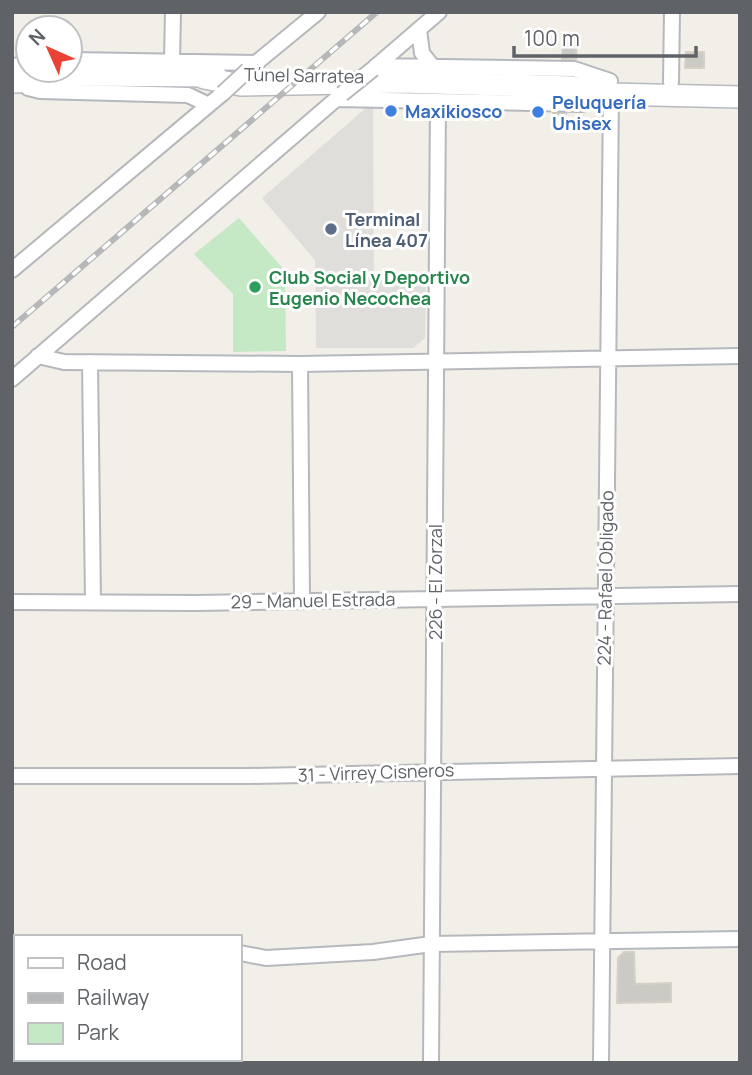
<svg xmlns="http://www.w3.org/2000/svg" width="752" height="1075" font-family="Manrope,sans-serif">
<rect width="100%" height="100%" fill="#f1efe8"/>
<!-- industrial -->
<path fill="#e0deda" d="M 373,107 L 374,280 L 426,280 L 425,338 L 413,348 L 316,348 L 315,260 L 262,198 L 366,108 Z"/>
<!-- green -->
<path fill="#c5e8c5" d="M 239,218 L 285,271 L 286,351 L 233,352 L 233,294 L 194,254 Z"/>
<!-- building -->
<path fill="#cccac5" stroke="#d6d1c6" stroke-width="2" d="M 563,35 L 577,35 L 576,59 L 562,59 Z
M 686,52 L 704,52 L 704,68 L 685,68 Z
M 553,113 L 566,113 L 565,127 L 553,127 Z
M 624,952 L 634,952 L 635,984 L 671,983 L 671,1002 L 617,1003 L 618,958 Z"/>
<g fill="none" stroke-linecap="round" stroke-linejoin="round">
<defs>
<path id="street" d="M 419,30 L 422,53 L 434,68
M 70,60 L 257,63
M 172,61 L 173,12
M 376,66 L 574,69 L 610,81
M 12,67 L 28,62
M 251,67 L 318,12
M 374,68 L 439,12
M 671,82 L 672,12
M 28,88 L 40,91 L 188,95 L 209,105
M 337,99 L 582,104 L 611,94 L 601,1063
M 12,270 L 223,93
M 38,356 L 64,362 L 300,364 L 740,356
M 90,362 L 93,601
M 300,364 L 302,599
M 12,379 L 342,94
M 12,602 L 196,603 L 740,594
M 12,776 L 249,776 L 740,766
M 12,948 L 16,948
M 240,953 L 266,958 L 373,952 L 431,944 L 740,939
M 431,1063 L 438,102"/>
<path id="secondary" d="M 52,70 L 71,75 L 216,76
M 204,78 L 241,85 L 403,82 L 571,87 L 611,94 L 740,97
M 12,82 L 46,81 L 69,75"/>
</defs>
<!-- street casing -->
<use href="#street" stroke="#b5b8bc" stroke-width="18"/>
<!-- secondary casing -->
<use href="#secondary" stroke="#b6babf" stroke-width="24"/>
<!-- street -->
<use href="#street" stroke="#fff" stroke-width="14"/>
<!-- secondary -->
<use href="#secondary" stroke="#fff" stroke-width="21"/>
<defs>
<path id="rail" d="M 12,327 L 377,12"/>
</defs>
<!-- rail casing -->
<use href="#rail" stroke="#b6b7b8" stroke-width="6"/>
<!-- rail -->
<use href="#rail" stroke="#fff" stroke-width="3.5" stroke-dasharray="10" stroke-linecap="butt"/>
<defs>
<path id="street-bridge" d="M 223,93 L 248,70
M 342,94 L 373,69"/>
</defs>
<!-- street-bridge casing -->
<use href="#street-bridge" stroke="#b5b8bc" stroke-width="18" stroke-linecap="butt"/>
<!-- street-bridge -->
<use href="#street-bridge" stroke="#fff" stroke-width="14"/>
</g>
<!-- markers -->
<g fill="#3f7fe0" stroke="#fff" stroke-width="2.5">
<circle cx="391" cy="111" r="7"/>
<circle cx="538" cy="112" r="7"/>
</g>
<circle fill="#5c6f8a" stroke="#fff" stroke-width="2.5" cx="331" cy="229" r="7"/>
<circle fill="#2e9e5b" stroke="#fff" stroke-width="2.5" cx="255" cy="287" r="7"/>
<g text-anchor="middle" dominant-baseline="central" stroke-width="6" stroke-linejoin="round" paint-order="stroke">
<!-- street labels -->
<g font-size="18" fill="#5f6368" stroke="#fff">
<text transform="translate(304 75) rotate(1)">Túnel Sarratea</text>
<text transform="translate(605 578) rotate(-89)">224 - Rafael Obligado</text>
<text transform="translate(435 582) rotate(-90)">226 - El Zorzal</text>
<text transform="translate(313 600) rotate(-1)">29 - Manuel Estrada</text>
<text transform="translate(376 772) rotate(-2)">31 - Virrey Cisneros</text>
</g>
<!-- shop labels -->
<g font-size="18" font-weight="bold" fill="#366cbe" stroke="#fff" text-anchor="start">
<text x="552" y="102">Peluquería<tspan x="552" dy="21">Unisex</tspan></text>
<text x="405" y="111">Maxikiosco</text>
</g>
<!-- service labels -->
<g font-size="18" font-weight="bold" fill="#4e5e75" stroke="#fff" text-anchor="start">
<text x="345" y="219">Terminal<tspan x="345" dy="21">Línea 407</tspan></text>
</g>
<!-- leisure labels -->
<g font-size="18" font-weight="bold" fill="#27864d" stroke="#fff" text-anchor="start">
<text x="269" y="277">Club Social y Deportivo<tspan x="269" dy="21">Eugenio Necochea</tspan></text>
</g>
</g>
<!-- border -->
<rect width="752" height="1075" fill="none" stroke="#5f6368" stroke-width="28"/>
<!-- legend -->
<rect x="14" y="935" width="228" height="126" fill="#ffffff" stroke="#bfc1c3" stroke-width="2"/>
<rect x="28" y="958" width="35" height="10" fill="#ffffff" stroke="#bfc1c3" stroke-width="2"/>
<text x="77" y="970" font-size="21" fill="#5f6368">Road</text>
<rect x="28" y="993" width="35" height="10" fill="#b6b7b8" stroke="#bfc1c3" stroke-width="2"/>
<text x="77" y="1005" font-size="21" fill="#5f6368">Railway</text>
<rect x="28" y="1023" width="35" height="21" fill="#c5e8c5" stroke="#bfc1c3" stroke-width="2"/>
<text x="77" y="1040" font-size="21" fill="#5f6368">Park</text>
<!-- north arrow -->
<g transform="translate(49 49) rotate(315)"><circle r="33" fill="#ffffff" stroke="#bfc1c3" stroke-width="2"/>
<path d="M0-5L12 26L0 18L-12 26Z" fill="#ea4335"/>
<text y="-10" font-size="19" font-weight="bold" text-anchor="middle" fill="#5f6368">N</text>
</g>
<!-- scale -->
<path d="M514 46v10h182v-10" fill="none" stroke="#5f6368" stroke-width="3.5"/>
<text x="524" y="46" font-size="21" fill="#5f6368" stroke="#ffffff" stroke-width="5" paint-order="stroke">100 m</text>
</svg>
